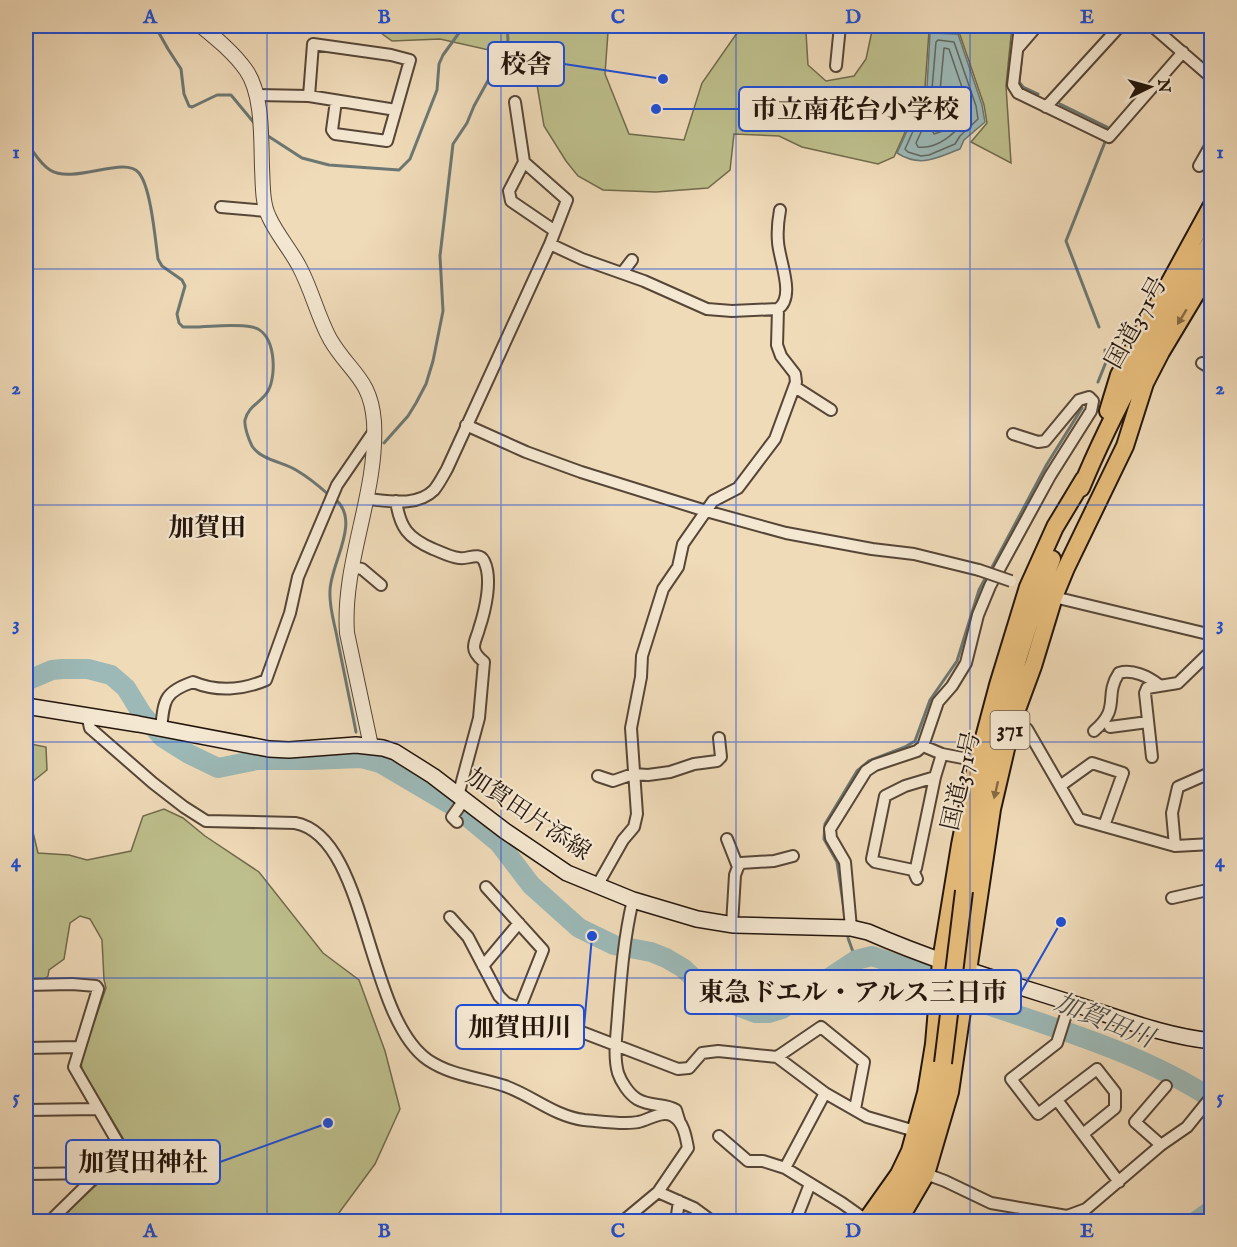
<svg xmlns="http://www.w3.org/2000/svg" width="1237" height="1247" font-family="'IM FELL English','Noto Serif JP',serif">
<rect width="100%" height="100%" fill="#f0dbb9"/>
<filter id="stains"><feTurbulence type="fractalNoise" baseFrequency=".00333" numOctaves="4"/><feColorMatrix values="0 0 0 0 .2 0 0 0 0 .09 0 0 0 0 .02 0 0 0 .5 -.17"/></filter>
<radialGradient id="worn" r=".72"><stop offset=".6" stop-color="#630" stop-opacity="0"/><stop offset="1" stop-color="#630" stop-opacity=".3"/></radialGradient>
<!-- green -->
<path fill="#bdbf8c" stroke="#706a4c" stroke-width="1.5" d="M 365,26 L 600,26 L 608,32 L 605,74 L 629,134 L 684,140 L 702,83 L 737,33 L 806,32 L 808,65 L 826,81 L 854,76 L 866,59 L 873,26 L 1012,26 L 1006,86 L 1011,163 L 971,142 L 987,123 L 984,105 L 959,32 L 929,31 L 925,87 L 894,157 L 878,164 L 802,147 L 779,136 L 734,134 L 730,170 L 708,188 L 656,192 L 603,190 L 578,176 L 566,161 L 544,126 L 534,67 L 506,75 L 507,54 L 440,39 L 392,41 L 374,28 Z
M 26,743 L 46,747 L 47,770 L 26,787 L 30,820 L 38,853 L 69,855 L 87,860 L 131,851 L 143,816 L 164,809 L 183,818 L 205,836 L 259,872 L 323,953 L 359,980 L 385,1051 L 400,1109 L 375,1164 L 333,1221 L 58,1221 L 93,1188 L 119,1167 L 135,1164 L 126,1143 L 82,1070 L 81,1060 L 106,988 L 104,980 L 102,940 L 90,919 L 80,916 L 70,923 L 64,959 L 49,970 L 48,976 L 44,980 L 26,980 Z"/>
<!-- water -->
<path fill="#9cb9b7" stroke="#6c7773" stroke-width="1.5" d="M 484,26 L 511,26 L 511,28 L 506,32 L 488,33 Z
M 930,33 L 958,34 L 982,105 L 985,122 L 964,140 L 960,149 C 936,158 921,168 897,153 L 927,87 Z"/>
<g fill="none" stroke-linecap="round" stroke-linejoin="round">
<!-- shore -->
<path stroke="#606762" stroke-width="1.5" d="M 938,40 L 954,42 L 976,106 L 978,119 L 960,136 L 955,144 L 929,155 L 921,156 L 908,152 L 905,149 L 932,89 L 936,42 Z
M 944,48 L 949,49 L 969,108 L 970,116 C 957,130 940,150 918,147 L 916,143 L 940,91 Z
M 950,91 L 954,92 L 960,113 L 943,131 L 934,134 L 932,130 Z"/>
<!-- stream -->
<path stroke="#6c7773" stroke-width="3" d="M 155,26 L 168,49 L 181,69 L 184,94 L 189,106 L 192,107 L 217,95 L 231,95 L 255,124
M 1021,62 L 1019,82 L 1023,87 L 1038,94
M 1060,104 L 1107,127
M 268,136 L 302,158 L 329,165 L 399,170 L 410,159 L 437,90 L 439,64 L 443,55 L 464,26
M 26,142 C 33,151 40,164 50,170 C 73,185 125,155 139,173 C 151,188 155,238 158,259 L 162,266 L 182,280 L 185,286 L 177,314 L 179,323 L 183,327 C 207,328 229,323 252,327 C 276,331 277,375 268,391 C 262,402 248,406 245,420 C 244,427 249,440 252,446 C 261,460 283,462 296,470 C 308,477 319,486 329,495
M 1099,327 L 1066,241 L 1105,142
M 1098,382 L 1106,362 L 1105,350
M 384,443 L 408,416 L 416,403 L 426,384 L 433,361 L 443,311 L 440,256 L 453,144 L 467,123 L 474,106 L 501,57 L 508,40 L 507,26
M 335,499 C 362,521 330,564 330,591 C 329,606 334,622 337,637 C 343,668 350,700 356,732
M 990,571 L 1047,464 L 1082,408
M 361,753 L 362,758
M 845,916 L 837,862 L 824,839 L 825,824 L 857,771 L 869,761 L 905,747 L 915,741 L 930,700 L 957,661 L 979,590 L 986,577
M 848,938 L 856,960"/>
<!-- river -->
<path stroke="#9cb9b7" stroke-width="20" d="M 26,681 L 52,670 L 63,669 L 88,669 L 111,675 L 126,688 L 142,714 L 162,737 L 189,754 L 218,768 L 257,760 L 308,760 L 362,758 L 380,763 L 458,809 L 499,843 L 531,885 L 579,928 L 614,945 L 651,952 L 666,958 L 683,968 L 702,986 L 737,1006 L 756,1013 L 769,1013 L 782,1009 L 856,960 L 872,956 L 926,974
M 973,1000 C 1051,1027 1143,1053 1212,1099
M 1195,1222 L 1212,1210"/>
<defs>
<path id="minor" d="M 1020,26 L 1013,85 L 1018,93 L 1109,137 L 1183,52
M 1152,26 L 1212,78
M 1018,48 L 1037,26
M 836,66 L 840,26
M 257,95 L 309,96 L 396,110
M 309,96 L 313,44 L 391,55 L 410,60 L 387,141 L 335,134 L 332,130 L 336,101
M 515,102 L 524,162 L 567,200 L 550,244
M 1046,107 L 1120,26
M 524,162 L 509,191 L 511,201 L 555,231
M 1199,166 L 1212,143
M 221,207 L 267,211
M 622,273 L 632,260
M 1202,363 L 1212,369
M 795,387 L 831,410
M 466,425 L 526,452 L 581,472 L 706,511 L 786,533 L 872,549 L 914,554 L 979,570
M 368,499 C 389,501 417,507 434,490 C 439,484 443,476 447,469 L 550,244 L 582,259 L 644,281 L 707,309 L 732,311 L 778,309
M 396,501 C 400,528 408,538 433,549 C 441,552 450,557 459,558 C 467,560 479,551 484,561 C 493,579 485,611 479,629 C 478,634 474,641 474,647 C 474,653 479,658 484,662 L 479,718 L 458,796
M 352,567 L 362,569 L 381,585
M 1054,597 L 1212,635
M 87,715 L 90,728 L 153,783 L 184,807 L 206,821 L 295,823 C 368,836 365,1016 428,1060 C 452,1076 478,1077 505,1086 C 533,1096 554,1116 584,1120 C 599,1121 624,1125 638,1122 C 649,1120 661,1110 673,1116 C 684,1122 686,1138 688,1148 L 658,1192 L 622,1222
M 1012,723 L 1027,729 L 1079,819 L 1175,846 L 1212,844
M 1110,727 L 1148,722
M 161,729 C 164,700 164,692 193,682 C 217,692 243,690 266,680 L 290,613 L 298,577 L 337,485 L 374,431
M 1094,731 C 1122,707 1103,697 1119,673 C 1132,669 1148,676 1159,685
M 923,746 L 942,754 L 978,761
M 1152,757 L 1145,693 L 1147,688 L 1178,683 L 1212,650
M 598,776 L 613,781 L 633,774 L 648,775 L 670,772 L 694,764 L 717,761 L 721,757 L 719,738
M 1060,786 L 1092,763 L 1123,773 L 1104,826
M 457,822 L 452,817 L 464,800
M 727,839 L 738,867 L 735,875 L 732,925
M 1175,846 L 1172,813 L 1178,787 L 1212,772
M 738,867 L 741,863 L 774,861 L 793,856
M 913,870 L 875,862 L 872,859 L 885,796 L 905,786 L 935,777
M 917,879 L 913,870 L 916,868 L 935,777 L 942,754
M 597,886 L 623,840 L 634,827 L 637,814 L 631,728 L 641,677 L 642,656 L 663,589 L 678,567 L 683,544 L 713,501 L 738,488 L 775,439 L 796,382 L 795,374 L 781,356 L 777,345 L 778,309 C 796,297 779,260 778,242 C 777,231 778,221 780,210
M 486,887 L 543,950 L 520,1008
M 1172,898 L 1212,889
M 633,900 C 624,937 621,976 618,1014 C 617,1032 613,1055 618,1073 C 621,1082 629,1094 637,1099 C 650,1107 665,1103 676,1110 L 680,1123
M 450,917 L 468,937 L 499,996 L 506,1003 L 678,1069 L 689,1068 L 702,1053 L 718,1051 L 777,1057 L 825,1093 L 867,1117 L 915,1131
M 851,928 L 845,862 L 831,838 L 830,829 L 866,771 L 875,765 L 917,751 L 923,746 L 938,702 L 952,686 L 966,663 L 978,615 L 990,586 L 1050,476 L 1091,411 L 1093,401 L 1089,397 L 1079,400 L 1045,441 L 1038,442 L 1013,434
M 483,966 L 519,923
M 26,985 L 72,984 L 96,986 L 98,989 L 74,1067 L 125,1155 L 116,1164 L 99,1173 L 49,1222
M 1070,1002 L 1057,1043 L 1011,1079 L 1038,1114 L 1097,1069 L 1115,1092 L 1115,1108 L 1083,1134
M 26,1048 L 79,1047
M 777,1057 L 821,1027 L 864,1062 L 855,1109
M 1057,1100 L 1119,1182
M 26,1110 L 98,1109
M 719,1136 L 748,1161 L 763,1161 L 785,1168 L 842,1203 L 866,1220
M 1161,1145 L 1135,1122 L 1166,1086
M 785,1168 L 825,1093
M 26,1174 L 99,1173
M 926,1174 L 945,1181 L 991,1203 L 1067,1216 L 1086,1209 L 1161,1145 L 1187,1127 L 1212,1096
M 658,1192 L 694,1208 L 713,1222
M 676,1222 L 679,1201
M 795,1222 L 810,1184"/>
<path id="tertiary" d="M 201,26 C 217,39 234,53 246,70 C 263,94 261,139 262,168 C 263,184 262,203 269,217 C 277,235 291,250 300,268 C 312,291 318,317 330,339 C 349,372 371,378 374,422 C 378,494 342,562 347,633 L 371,746"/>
<path id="secondary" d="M 26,706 L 138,724 L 269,749 L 289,750 L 356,745 L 383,748 L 395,752 L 433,776 L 505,831 L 567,873 L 633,900 L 697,919 L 734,925 L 851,928 L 868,932 C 934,961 1002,981 1071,1003 C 1117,1017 1163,1036 1212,1041"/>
<path id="trunk" d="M 1108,411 L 1119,375 L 1212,205
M 1081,488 C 1117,401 1165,320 1212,239
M 964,891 C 985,778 1011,666 1052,559
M 865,1222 L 899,1174 L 910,1151 L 926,1093 L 934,1044 L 941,961 L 960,845 L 973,779 L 998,685 L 1028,587 L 1055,527 L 1084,479
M 882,1222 C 917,1176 933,1123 943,1067
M 898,1222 L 926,1174 L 950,1092 L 992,809 L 1012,723 L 1033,666 L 1054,597 L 1066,568 L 1125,446 L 1145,383 L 1161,352 L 1212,267"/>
</defs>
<!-- minor casing -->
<use href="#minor" stroke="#564637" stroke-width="14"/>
<!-- tertiary casing -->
<use href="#tertiary" stroke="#564637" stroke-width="16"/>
<!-- secondary casing -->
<use href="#secondary" stroke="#23150c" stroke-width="18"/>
<!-- trunk casing -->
<use href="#trunk" stroke="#23150c" stroke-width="20"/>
<!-- minor -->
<use href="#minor" stroke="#f5e8d2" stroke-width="10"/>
<!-- tertiary -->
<use href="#tertiary" stroke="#f5e8d2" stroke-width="14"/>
<!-- secondary -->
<use href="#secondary" stroke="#f5e8d2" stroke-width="15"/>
<!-- trunk -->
<use href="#trunk" stroke="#e8be7c" stroke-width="16"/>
<defs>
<path id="minor-bridge" d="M 979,570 L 1011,581"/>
<path id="trunk-bridge" d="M 943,1063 L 964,891"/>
</defs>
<!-- minor-bridge casing -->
<use href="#minor-bridge" stroke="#564637" stroke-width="14" stroke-linecap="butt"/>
<!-- trunk-bridge casing -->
<use href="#trunk-bridge" stroke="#23150c" stroke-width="20" stroke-linecap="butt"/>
<!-- minor-bridge -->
<use href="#minor-bridge" stroke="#f5e8d2" stroke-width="10"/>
<!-- trunk-bridge -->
<use href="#trunk-bridge" stroke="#e8be7c" stroke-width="16"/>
</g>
<!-- one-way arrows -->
<defs><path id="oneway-solid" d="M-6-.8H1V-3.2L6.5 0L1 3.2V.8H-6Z" transform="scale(1.5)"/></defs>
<g fill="#866a44">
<use href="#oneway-solid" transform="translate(1182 317) rotate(121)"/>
<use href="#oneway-solid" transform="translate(996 790) rotate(103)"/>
</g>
<!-- grid -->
<path fill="none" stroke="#1d4ed8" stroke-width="1.5" stroke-opacity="0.55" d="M 267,26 L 267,1222M 501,26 L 501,1222M 736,26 L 736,1222M 970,26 L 970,1222M 26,269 L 1212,269M 26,505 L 1212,505M 26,742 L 1212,742M 26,978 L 1212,978"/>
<g text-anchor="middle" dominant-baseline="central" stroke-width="4.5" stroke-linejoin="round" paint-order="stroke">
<!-- shield labels -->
<rect fill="#f5e8d2" stroke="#625447" stroke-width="1.5" x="990.5" y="711" width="39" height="38" rx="4.5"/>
<g font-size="22" font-weight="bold" fill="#23150c">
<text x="1010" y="730">371</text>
</g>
<!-- street labels -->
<g font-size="24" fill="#23150c" stroke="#f5e8d2">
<text transform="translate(1137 323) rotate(-61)">国道371号</text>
<text transform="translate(962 781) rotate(-77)">国道371号</text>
<text transform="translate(528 815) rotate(34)">加賀田片添線</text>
</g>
<!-- neighbourhood labels -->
<g font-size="26" font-weight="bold" fill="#23150c" stroke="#f5e8d2">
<text x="207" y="528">加賀田</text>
</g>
<!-- water labels -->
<g font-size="26" font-style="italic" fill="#4d4e48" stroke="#f5e8d2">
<text transform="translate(1104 1021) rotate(22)">加賀田川</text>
</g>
</g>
<!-- callouts -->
<path fill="none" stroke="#1d4ed8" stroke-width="2" d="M663 79L564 64M656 109L739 109M1061 922L1021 992M592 936L584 1027M328 1123L220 1162"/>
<g fill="#1d4ed8" stroke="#f5e8d2" stroke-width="2">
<circle cx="663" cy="79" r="6"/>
<circle cx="656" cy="109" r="6"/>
<circle cx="1061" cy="922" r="6"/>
<circle cx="592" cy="936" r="6"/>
<circle cx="328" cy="1123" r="6"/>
</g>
<g fill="#f5e8d2" stroke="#1d4ed8" stroke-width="2">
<rect x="488" y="42" width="76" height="44" rx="6"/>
<rect x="739" y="87" width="232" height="44" rx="6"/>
<rect x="685" y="970" width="336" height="44" rx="6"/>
<rect x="456" y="1005" width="128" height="44" rx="6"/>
<rect x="66" y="1140" width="154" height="44" rx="6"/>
</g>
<g font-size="26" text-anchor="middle" font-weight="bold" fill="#23150c">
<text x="526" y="73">校舎</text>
<text x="855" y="118">市立南花台小学校</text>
<text x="853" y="1001">東急ドエル・アルス三日市</text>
<text x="520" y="1036">加賀田川</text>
<text x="143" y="1171">加賀田神社</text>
</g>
<!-- margin -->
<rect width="1237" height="1247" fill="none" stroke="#f0dbb9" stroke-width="66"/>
<!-- north arrow -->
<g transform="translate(1150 87) rotate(85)" stroke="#f5e8d2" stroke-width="4.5" paint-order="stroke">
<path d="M0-4.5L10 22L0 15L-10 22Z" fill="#23150c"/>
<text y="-9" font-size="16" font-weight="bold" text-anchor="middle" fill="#23150c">N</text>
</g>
<rect x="33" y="33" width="1171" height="1181" fill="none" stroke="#1d4ed8" stroke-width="2"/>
<g font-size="20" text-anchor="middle" font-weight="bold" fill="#1d4ed8">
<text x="150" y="23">A</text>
<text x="384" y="23">B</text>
<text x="618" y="23">C</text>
<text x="853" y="23">D</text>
<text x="1087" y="23">E</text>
<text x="16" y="158">1</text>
<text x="1220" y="158">1</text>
<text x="16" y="394">2</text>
<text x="1220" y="394">2</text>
<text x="16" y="630">3</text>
<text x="1220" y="630">3</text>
<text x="16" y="867">4</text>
<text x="1220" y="867">4</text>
<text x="16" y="1103">5</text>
<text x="1220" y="1103">5</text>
<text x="150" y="1237">A</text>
<text x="384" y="1237">B</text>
<text x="618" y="1237">C</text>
<text x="853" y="1237">D</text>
<text x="1087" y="1237">E</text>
</g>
<rect width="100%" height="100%" filter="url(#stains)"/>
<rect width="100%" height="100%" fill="url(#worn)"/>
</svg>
